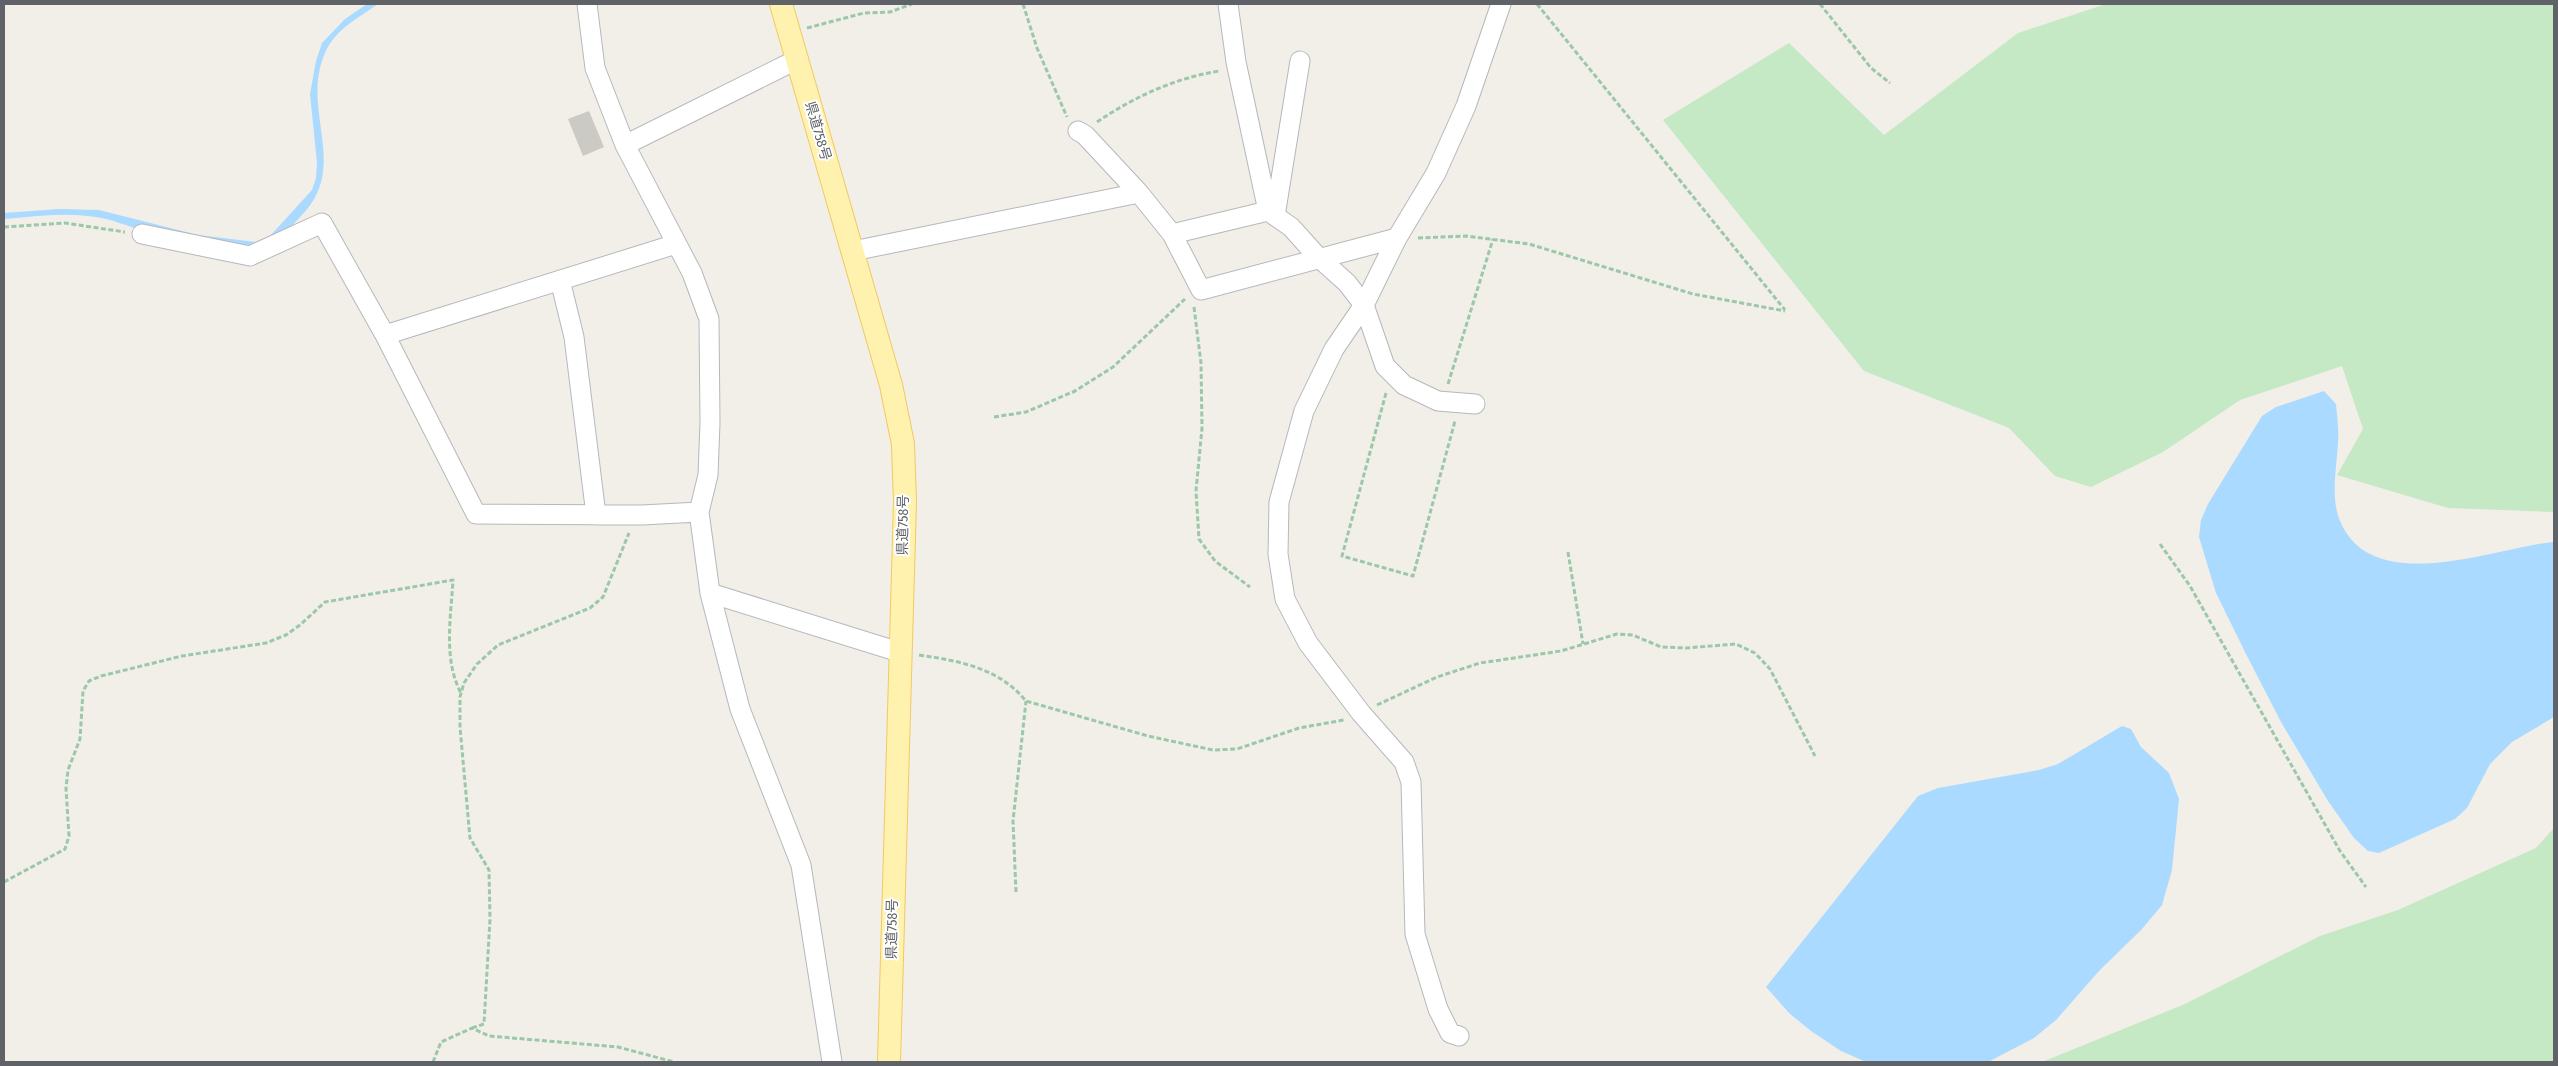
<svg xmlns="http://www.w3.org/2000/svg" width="2558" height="1066" font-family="'Fira Sans Condensed','Noto Sans JP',sans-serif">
<rect width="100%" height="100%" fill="#f1efe8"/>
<!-- green -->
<path fill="#c5e8c5" d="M 2106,4 L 2554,4 L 2554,512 L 2448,508 L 2337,475 L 2363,429 L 2342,366 L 2240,400 L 2163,452 L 2091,487 L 2055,476 L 2009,428 L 1864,371 L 1663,120 L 1789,43 L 1884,135 L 2018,33 Z
M 2554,828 L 2554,1062 L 2042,1062 L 2185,1004 L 2320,936 L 2398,910 L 2536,848 Z"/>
<!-- water -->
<path fill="#aadaff" d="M 367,4 L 378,4 C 361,16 340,27 329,45 C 295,105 352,163 302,215 C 290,228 273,247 254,250 C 246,251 233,246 224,245 C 194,240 164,235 135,228 C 125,225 115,221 106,219 C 72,211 37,216 4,219 L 4,213 L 59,209 L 99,210 L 198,235 L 257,242 L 270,236 L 312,190 L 316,178 L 317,163 L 310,94 L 316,61 L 322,43 L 345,19 Z
M 2324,391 L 2336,404 C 2337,416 2339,429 2338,442 C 2337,467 2330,497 2340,521 C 2373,599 2495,547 2554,542 L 2554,717 L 2512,742 L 2490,764 L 2467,808 L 2455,819 L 2379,853 L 2368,851 L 2354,838 L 2328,801 L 2281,722 L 2245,652 L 2216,593 L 2199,537 L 2201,520 L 2208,504 L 2262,416 L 2276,407 Z
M 2122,726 L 2131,729 L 2141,747 L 2169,773 L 2179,799 L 2172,870 L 2162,905 L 2142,929 L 2099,971 L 2056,1020 L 2034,1038 L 1988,1062 L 1866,1062 L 1841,1051 L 1811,1031 L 1789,1013 L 1766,987 L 1918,796 L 1938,788 L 2039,770 L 2058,764 Z"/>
<!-- building -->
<path fill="#cccac5" d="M 589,111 L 604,147 L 583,156 L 568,119 Z"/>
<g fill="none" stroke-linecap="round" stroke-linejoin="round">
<defs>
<path id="minor" d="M 587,4 L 595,68 L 625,145 L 692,273 L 709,319 L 710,423 L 708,475 L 699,512 L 710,593 L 740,709 L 801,865 L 832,1062
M 1078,131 L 1085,135 L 1139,193
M 625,145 L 798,59
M 1268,211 L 1291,227 L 1318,257 L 1347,283 L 1364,305 L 1385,366 L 1404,385 L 1438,401 L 1475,404
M 1275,216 L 1300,61
M 142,234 L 250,256 L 322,223 L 385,335 L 476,514 L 642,515 L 699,512
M 1172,234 L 1268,211 L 1236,62 L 1228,4
M 853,251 L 1139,193 L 1172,234 L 1201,290 L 1397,238
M 560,280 L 574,337 L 596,515
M 385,335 L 676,244
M 710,593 L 899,652
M 1459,1036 L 1450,1033 L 1438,1009 L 1415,934 L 1411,782 L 1404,762 L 1361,713 L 1308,643 L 1285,599 L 1278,554 L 1279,502 L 1304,411 L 1334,349 L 1364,305 L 1397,238 L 1436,173 L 1466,106 L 1501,4"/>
<path id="major" d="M 781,4 L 891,385 L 903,444 L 905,502 L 889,1062"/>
</defs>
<!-- minor casing -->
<use href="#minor" stroke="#b5b8bc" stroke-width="21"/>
<!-- major casing -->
<use href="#major" stroke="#f2c960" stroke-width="24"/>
<!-- path -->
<path stroke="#9cc7a9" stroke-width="3" stroke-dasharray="5 2.5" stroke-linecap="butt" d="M 1023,4 L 1037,48 L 1067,117
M 1537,4 L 1785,310
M 1820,4 L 1871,68 L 1890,83
M 807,28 L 864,13 L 890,12 L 912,4
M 1097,122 C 1134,97 1175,78 1219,71
M 4,227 L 65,223 L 125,232
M 1418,238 L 1466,236 L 1529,244 L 1693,294 L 1785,311
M 1194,307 L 1201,363 L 1202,428 L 1196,491 L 1199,539 L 1215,561 L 1250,587
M 1448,384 L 1493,239
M 1386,393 L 1342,556 L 1413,576 L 1455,421
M 994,417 L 1026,412 L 1075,391 L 1113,367 L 1185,299
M 2160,544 L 2190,586 L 2340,851 L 2366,887
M 1568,552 L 1583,644
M 919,655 C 960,661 999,668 1026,701 L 1148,736 L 1213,750 L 1237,749 L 1299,728 L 1344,720
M 1377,705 L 1437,677 L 1480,663 L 1561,651 L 1617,634 L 1633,635 L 1661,647 L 1686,648 L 1736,644 L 1755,653 L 1770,669 L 1815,756
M 4,882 L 65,849 L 69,836 L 66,788 L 68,770 L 80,739 L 83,691 L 89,681 L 101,676 L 182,656 L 266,643 L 286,635 L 300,625 L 325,602 L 453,580 C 451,616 443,660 461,693
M 1016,892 L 1013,821 L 1026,701
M 472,1028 L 484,1024 L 490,919 L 489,870 L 470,838 L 460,727 L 460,697 L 464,683 L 477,664 L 498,645 L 590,608 L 603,597 L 629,533
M 433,1062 L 441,1042 L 472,1028 L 489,1036 L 618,1047 L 674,1062"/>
<!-- minor -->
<use href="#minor" stroke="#fff" stroke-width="19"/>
<!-- major -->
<use href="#major" stroke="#fff2af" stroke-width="22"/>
</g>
<g text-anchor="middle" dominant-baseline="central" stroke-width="4" stroke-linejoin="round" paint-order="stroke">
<!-- street labels -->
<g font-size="14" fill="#5f6368" stroke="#fff">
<text transform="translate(818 131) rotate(74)">県道758号</text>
<text transform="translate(903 525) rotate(-89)">県道758号</text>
<text transform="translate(892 929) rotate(-89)">県道758号</text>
</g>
</g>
<!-- border -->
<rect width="2558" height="1066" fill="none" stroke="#5f6368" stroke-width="10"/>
</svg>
